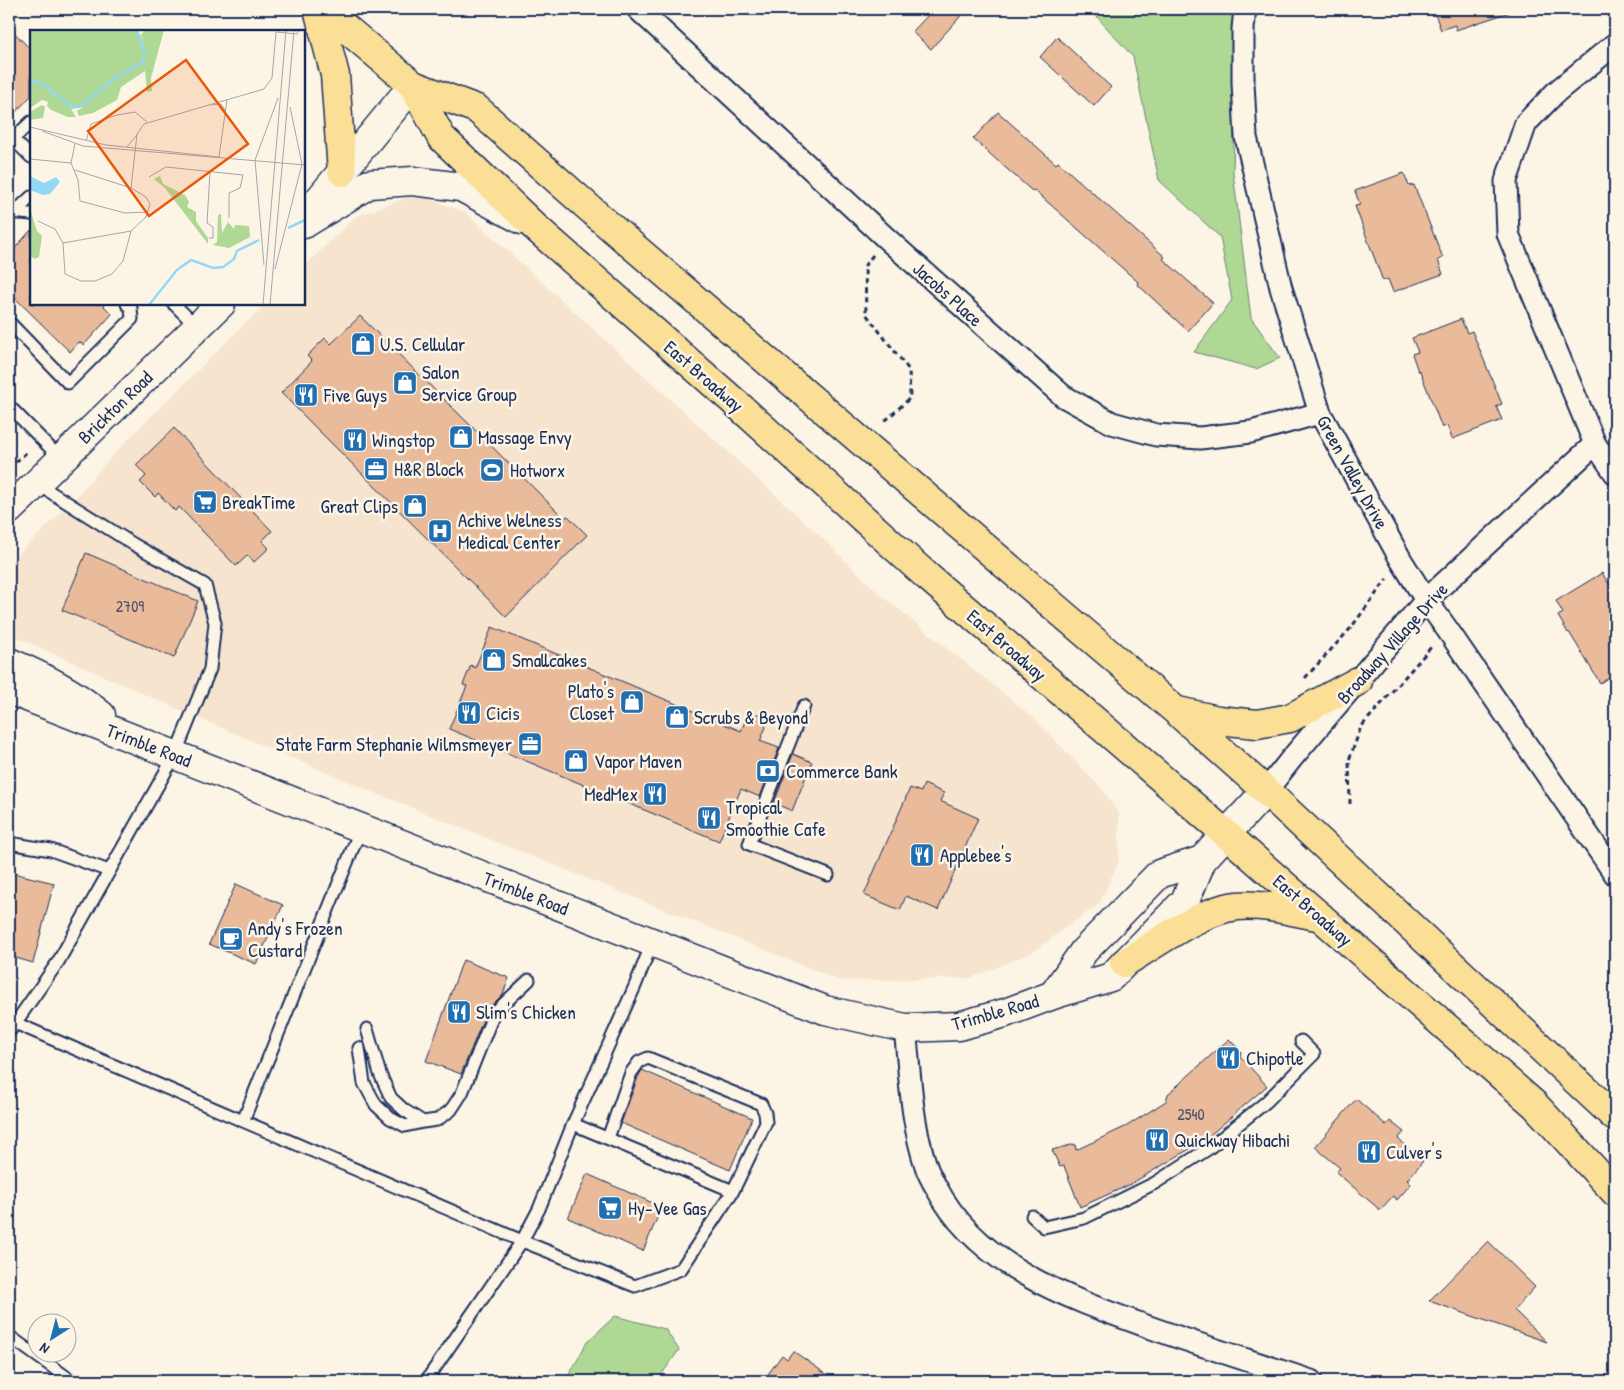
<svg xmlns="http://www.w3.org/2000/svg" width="1624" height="1390" font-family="'Patrick Hand',sans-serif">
<rect width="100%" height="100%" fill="#fcf5e5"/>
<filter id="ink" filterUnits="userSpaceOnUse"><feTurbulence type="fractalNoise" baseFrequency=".02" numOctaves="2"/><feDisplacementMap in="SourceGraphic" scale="10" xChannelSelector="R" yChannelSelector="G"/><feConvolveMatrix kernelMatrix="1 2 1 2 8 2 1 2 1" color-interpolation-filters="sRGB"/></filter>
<g filter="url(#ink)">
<!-- built -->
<path fill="#f7e4ce" d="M 416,194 L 465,212 L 818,534 L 882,596 L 1034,718 L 1102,789 L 1119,814 L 1119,861 L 1099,904 L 1031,953 L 971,978 L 841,981 L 375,793 L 191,715 L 9,634 L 9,563 L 70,504 L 123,444 L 265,304 L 304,304 L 304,267 L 355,217 Z"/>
<!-- green -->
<path fill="#afd894" stroke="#658479" d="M 1090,9 L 1237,9 L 1233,172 L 1251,318 L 1280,358 L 1256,369 L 1194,352 L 1232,300 L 1220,237 L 1159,180 L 1133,57 Z
M 615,1316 L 665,1329 L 679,1350 L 657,1381 L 566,1381 L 587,1342 Z"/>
<!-- building -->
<path fill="#eabb9a" stroke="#1b2f5e" d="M 934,9 L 967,9 L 931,49 L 912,32 Z
M 1433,9 L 1510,9 L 1510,12 L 1456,30 L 1455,25 L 1441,30 Z
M 9,27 L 31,50 L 31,96 L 9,119 Z
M 1057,37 L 1111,87 L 1094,106 L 1040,57 Z
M 998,112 L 1056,164 L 1058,162 L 1165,257 L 1163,259 L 1213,303 L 1188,331 L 1137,284 L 1138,282 L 1034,190 L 1032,191 L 973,139 Z
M 1404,173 L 1409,186 L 1414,185 L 1443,258 L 1438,260 L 1443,274 L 1393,292 L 1388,279 L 1383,281 L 1355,206 L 1360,205 L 1355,191 Z
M 31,230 L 31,304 L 102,304 L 112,314 L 84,345 L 79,342 L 70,352 L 9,292 L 9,255 Z
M 360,316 L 564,518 L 568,516 L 587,535 L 506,617 L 281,393 L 312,361 L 307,356 L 325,338 L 331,344 Z
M 1461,319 L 1467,333 L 1472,331 L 1502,404 L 1496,406 L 1502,420 L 1452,439 L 1447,425 L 1442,428 L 1420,371 L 1418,371 L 1412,354 L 1418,352 L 1412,338 Z
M 174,428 L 272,531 L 262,541 L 269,548 L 254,562 L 248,555 L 236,566 L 179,507 L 175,511 L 158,493 L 155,497 L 140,482 L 146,476 L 136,465 Z
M 86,553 L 198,601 L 174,658 L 62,610 Z
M 1602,573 L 1609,584 L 1615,581 L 1615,673 L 1600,683 L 1569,632 L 1568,633 L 1558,616 L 1563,613 L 1556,601 Z
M 492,627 L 741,731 L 746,719 L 760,713 L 766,727 L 760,741 L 779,748 L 760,797 L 741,789 L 719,841 L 449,729 L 467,686 L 463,685 L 471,665 L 475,668 Z
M 793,754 L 812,762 L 792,811 L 774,803 Z
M 924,784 L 944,793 L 940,801 L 978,818 L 938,910 L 906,896 L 900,910 L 864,895 L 910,788 L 921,792 Z
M 9,872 L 54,883 L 33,963 L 9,956 Z
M 236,884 L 283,905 L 256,964 L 209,944 Z
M 463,960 L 509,978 L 503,994 L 487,1010 L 461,1074 L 426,1061 Z
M 1229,1039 L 1241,1052 L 1240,1056 L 1267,1086 L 1203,1141 L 1129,1185 L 1080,1207 L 1064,1166 L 1060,1167 L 1052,1150 L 1075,1144 L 1076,1150 L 1127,1126 L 1166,1101 L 1168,1094 Z
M 642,1070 L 752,1118 L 730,1170 L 621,1123 L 638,1077 Z
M 1356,1099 L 1386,1125 L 1390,1121 L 1404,1132 L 1398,1139 L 1423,1161 L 1407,1180 L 1411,1184 L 1397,1200 L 1393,1196 L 1380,1210 L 1336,1172 L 1340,1168 L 1315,1147 Z
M 587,1174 L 662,1207 L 643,1251 L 568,1218 Z
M 1488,1241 L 1535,1287 L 1514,1310 L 1547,1342 L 1429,1301 Z
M 793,1351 L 836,1381 L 763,1381 L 782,1355 L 787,1359 Z"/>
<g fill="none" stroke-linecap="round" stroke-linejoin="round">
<defs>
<path id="lane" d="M 13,139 L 31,157
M 9,143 L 31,122
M 11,212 L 31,214
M 14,213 L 31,197
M 174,304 L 197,327
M 9,322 L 68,383 L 132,319 L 131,308 L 127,304
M 9,406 L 61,459
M 804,706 L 749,844 L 828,875
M 9,843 L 51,850 L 109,871
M 15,1023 L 522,1241 L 635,1286 L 681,1269 L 733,1191 L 573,1124
M 367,1029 L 380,1074 L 391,1098 L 404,1110 L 423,1122 L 437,1120 L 451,1110 L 462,1093 L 494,1013 L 529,980
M 9,1032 L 58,962 L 175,755 L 210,669 L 215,623 L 205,585 L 133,544 L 36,483
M 359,1048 L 364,1083 L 376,1105 L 390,1118 L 405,1126 L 423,1122
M 243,1121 L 361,828
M 608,1138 L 631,1073 L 639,1062 L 648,1058 L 761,1104 L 765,1113 L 766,1122 L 733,1191
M 1032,1216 L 1044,1227 L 1084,1218 L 1155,1183 L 1208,1149 L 1266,1102 L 1314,1054 L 1301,1041
M 9,1336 L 72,1381
M 426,1381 L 522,1241 L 539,1209 L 573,1124 L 635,986 L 652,943"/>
<path id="street" d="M 638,9 L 887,239 L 1063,396 L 1112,423 L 1156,435 L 1200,438 L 1251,432 L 1320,413
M 1245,9 L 1243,29 L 1243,83 L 1246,137 L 1281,288 L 1320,413 L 1401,560 L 1426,600 L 1447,629 L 1615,874
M 1615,44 L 1556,92 L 1526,123 L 1506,181 L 1508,234 L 1595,444 L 1615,473
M 1266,791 L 1292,758 L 1426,600 L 1595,444
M 905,1028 C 910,1074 911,1122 926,1166 C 928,1173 932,1180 936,1187 C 978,1267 1068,1298 1149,1327 C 1202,1346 1257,1363 1311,1381"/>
<path id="secondary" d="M 308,213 L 413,85
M 304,224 L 369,184 L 413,181 L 461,187 L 522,220
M 9,510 L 221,304
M 9,662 C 43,677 72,691 101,715
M 9,690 L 825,1010 L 905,1028 L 959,1026 L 1005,1013 L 1053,995 L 1111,977 L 1185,901 L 1202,860 L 1266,791
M 1053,995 L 1084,951 L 1159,874 L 1202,860"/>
<path id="primary" d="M 318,9 L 335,75 L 342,172
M 323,9 L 413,85 L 477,109 L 613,229 L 1175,710 L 1266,791 L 1615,1117
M 413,85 L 441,137 L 535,227 L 739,406 L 928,577 L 1226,834 L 1535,1105 L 1615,1192
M 1178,711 L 1218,720 L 1257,724 L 1290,718 L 1358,681
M 1124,963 C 1156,944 1201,910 1237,906 C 1264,903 1294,912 1321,917"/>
</defs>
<!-- lane casing -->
<use href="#lane" stroke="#1b2f5e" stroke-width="15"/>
<!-- street casing -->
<use href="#street" stroke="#1b2f5e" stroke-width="25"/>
<!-- secondary casing -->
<use href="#secondary" stroke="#1b2f5e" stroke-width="31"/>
<!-- primary casing -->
<use href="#primary" stroke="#1b2f5e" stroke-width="31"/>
<!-- path -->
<path stroke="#1b2f5e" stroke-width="3" stroke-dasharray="5 4" stroke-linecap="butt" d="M 873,255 L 865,265 L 866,314 L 909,370 L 910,398 L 885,421
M 9,468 L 27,452
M 1305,678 L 1350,629 L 1387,579
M 1350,804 L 1349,760 L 1361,727 L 1432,646"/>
<!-- lane -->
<use href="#lane" stroke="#fcf5e5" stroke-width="11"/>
<!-- street -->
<use href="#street" stroke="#fcf5e5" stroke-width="21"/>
<!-- secondary -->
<use href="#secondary" stroke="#fcf5e5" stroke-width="28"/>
<!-- primary -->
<use href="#primary" stroke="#fbdf96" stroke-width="28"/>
</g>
</g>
<!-- icons -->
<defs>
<symbol id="shop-square" viewBox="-11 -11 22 22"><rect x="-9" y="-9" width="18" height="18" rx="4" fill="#1f6fb2" stroke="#fcf5e5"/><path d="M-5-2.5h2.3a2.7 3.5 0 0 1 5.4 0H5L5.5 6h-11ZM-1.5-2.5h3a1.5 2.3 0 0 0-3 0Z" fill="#fff"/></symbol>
<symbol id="restaurant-square" viewBox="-11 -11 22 22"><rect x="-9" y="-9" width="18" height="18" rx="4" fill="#1f6fb2" stroke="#fcf5e5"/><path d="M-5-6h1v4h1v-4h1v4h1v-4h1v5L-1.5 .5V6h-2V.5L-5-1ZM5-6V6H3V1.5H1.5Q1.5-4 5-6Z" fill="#fff"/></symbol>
<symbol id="office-square" viewBox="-11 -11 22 22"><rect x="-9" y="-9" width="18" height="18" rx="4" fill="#1f6fb2" stroke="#fcf5e5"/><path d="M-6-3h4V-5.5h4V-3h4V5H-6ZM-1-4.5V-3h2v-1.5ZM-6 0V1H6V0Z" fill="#fff"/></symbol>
<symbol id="stadium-square" viewBox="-11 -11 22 22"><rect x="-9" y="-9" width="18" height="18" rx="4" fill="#1f6fb2" stroke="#fcf5e5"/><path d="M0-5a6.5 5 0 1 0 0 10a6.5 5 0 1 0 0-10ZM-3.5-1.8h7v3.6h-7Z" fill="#fff"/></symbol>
<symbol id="supermarket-square" viewBox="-11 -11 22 22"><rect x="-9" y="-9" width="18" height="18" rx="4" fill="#1f6fb2" stroke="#fcf5e5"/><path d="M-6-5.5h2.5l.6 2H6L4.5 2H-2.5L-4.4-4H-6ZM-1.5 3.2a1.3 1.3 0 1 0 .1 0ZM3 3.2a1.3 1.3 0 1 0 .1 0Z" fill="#fff"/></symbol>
<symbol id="hospital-square" viewBox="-11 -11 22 22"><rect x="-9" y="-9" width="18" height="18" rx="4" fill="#1f6fb2" stroke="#fcf5e5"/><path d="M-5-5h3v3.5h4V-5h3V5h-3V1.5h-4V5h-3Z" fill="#fff"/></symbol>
<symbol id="bank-square" viewBox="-11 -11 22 22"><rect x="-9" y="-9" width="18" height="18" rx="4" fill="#1f6fb2" stroke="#fcf5e5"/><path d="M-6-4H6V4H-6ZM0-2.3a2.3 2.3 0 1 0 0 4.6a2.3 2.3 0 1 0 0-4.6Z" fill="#fff"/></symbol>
<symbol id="cafe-square" viewBox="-11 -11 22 22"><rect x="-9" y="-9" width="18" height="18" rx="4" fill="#1f6fb2" stroke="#fcf5e5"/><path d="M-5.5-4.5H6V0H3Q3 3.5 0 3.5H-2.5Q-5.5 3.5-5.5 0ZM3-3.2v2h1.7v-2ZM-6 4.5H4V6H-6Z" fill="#fff"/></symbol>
</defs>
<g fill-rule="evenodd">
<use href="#shop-square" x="349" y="330" width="28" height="28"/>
<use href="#shop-square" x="391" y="369" width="28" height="28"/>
<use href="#restaurant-square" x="292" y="381" width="28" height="28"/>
<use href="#shop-square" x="447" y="423" width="28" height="28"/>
<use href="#restaurant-square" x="341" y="426" width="28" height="28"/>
<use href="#office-square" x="362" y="455" width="28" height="28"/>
<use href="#stadium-square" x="478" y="456" width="28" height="28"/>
<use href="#supermarket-square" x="191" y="488" width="28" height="28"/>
<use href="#shop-square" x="401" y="492" width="28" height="28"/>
<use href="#hospital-square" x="426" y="517" width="28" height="28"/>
<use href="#shop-square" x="480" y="646" width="28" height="28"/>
<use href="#shop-square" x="618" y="688" width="28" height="28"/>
<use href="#restaurant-square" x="455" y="699" width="28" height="28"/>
<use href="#shop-square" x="663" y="703" width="28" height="28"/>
<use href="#office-square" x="516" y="730" width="28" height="28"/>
<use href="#shop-square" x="562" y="747" width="28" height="28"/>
<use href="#bank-square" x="754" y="757" width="28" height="28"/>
<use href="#restaurant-square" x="641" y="780" width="28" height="28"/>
<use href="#restaurant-square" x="695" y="804" width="28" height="28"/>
<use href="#restaurant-square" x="908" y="841" width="28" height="28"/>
<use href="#cafe-square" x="217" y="925" width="28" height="28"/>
<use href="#restaurant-square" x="445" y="998" width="28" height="28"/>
<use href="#restaurant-square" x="1214" y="1044" width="28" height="28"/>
<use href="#restaurant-square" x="1143" y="1126" width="28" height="28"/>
<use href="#restaurant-square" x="1355" y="1138" width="28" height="28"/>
<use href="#supermarket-square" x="596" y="1194" width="28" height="28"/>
</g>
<g text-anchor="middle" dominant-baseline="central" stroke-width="5" stroke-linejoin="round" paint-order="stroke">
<!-- number labels -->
<g font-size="16" fill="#4f526d">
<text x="130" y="606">2709</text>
<text x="1191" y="1114">2540</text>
</g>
<!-- street labels -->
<g font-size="19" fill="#1b2f5e" stroke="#fcf5e5">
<text transform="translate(948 294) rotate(42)">Jacobs Place</text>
<text transform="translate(704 376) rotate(41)">East Broadway</text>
<text transform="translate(115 407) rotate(-44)">Brickton Road</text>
<text transform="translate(1353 472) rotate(61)">Green Valley Drive</text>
<text transform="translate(1392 643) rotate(-48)">Broadway Village Drive</text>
<text transform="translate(1007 645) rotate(41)">East Broadway</text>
<text transform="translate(149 745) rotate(21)">Trimble Road</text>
<text transform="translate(526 893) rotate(21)">Trimble Road</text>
<text transform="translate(1313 910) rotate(41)">East Broadway</text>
<text transform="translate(995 1012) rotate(-16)">Trimble Road</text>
</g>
<!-- poi labels -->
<g font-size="19" fill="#1b2f5e" stroke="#fcf5e5" text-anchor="start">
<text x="380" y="344">U.S. Cellular</text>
<text x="422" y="372">Salon<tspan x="422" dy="22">Service Group</tspan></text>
<text x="324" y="395">Five Guys</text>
<text x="478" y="437">Massage Envy</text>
<text x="372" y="440">Wingstop</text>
<text x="394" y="469">H&amp;R Block</text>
<text x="510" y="470">Hotworx</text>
<text x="222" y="502">BreakTime</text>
<text x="398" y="506" text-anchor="end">Great Clips</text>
<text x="458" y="520">Achive Welness<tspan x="458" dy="22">Medical Center</tspan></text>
<text x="512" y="660">Smallcakes</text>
<text x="614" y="691" text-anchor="end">Plato's<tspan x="614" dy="22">Closet</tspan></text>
<text x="486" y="713">Cicis</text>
<text x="694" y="717">Scrubs &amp; Beyond</text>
<text x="512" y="744" text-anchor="end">State Farm Stephanie Wilmsmeyer</text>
<text x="594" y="761">Vapor Maven</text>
<text x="786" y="771">Commerce Bank</text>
<text x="638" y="794" text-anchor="end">MedMex</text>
<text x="726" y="807">Tropical<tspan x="726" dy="22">Smoothie Cafe</tspan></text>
<text x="940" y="855">Applebee's</text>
<text x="248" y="928">Andy's Frozen<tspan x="248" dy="22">Custard</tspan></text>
<text x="476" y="1012">Slim's Chicken</text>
<text x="1246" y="1058">Chipotle</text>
<text x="1174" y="1140">Quickway Hibachi</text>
<text x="1386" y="1152">Culver's</text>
<text x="628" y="1208">Hy-Vee Gas</text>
</g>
</g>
<!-- overview -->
<g transform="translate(30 30)">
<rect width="275" height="275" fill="#fcf5e5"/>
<path d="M 0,0 L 108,0 L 115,15 L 111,5 L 115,0 L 134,0 L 121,48 L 122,61 L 117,62 L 115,41 L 91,57 L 87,70 L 63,83 L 49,86 L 47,81 L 53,77 L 41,79 L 46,87 L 38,87 L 21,80 L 17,76 L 18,72 L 12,70 L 0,78 ZM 12,75 L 15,77 L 13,88 L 0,90 L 0,82 ZM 130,146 L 133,154 L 155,165 L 159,172 L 157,177 L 166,182 L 166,191 L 178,208 L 178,214 L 135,158 L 124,149 ZM 0,179 L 7,201 L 12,206 L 9,227 L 5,229 L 0,226 ZM 191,184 L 192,203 L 198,192 L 204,199 L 205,195 L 219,196 L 220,207 L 199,218 L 183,215 L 187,212 L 188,185 Z" fill="#afd894"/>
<path d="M 0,146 L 14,153 L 26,147 L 30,152 L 20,164 L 13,165 L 0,160 Z" fill="#93d9f5"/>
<path fill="none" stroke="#93d9f5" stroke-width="2.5" d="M 0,51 L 11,53 L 42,77 L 49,77 L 83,49 L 112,33 L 115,23 L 106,0M 258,198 L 275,190M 119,275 L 147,240 L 161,230 L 183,238 L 193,237 L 204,229 L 207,221 L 229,210"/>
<path fill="none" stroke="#a2a6af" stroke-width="1" d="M 246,2 L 267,4 L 269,0M 182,75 L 191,74 L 195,80M 0,97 L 76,115 L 189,127M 12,101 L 53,116 L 275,135M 56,111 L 61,94 L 87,85 L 105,82 L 117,92M 45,114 L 41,133 L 48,150 L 50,171 L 95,183 L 118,182M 97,117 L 107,105M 189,127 L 197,70M 0,129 L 41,133M 119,147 L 136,137 L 213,145 L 210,158 L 199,163 L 199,188M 101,158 L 107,104 L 114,94 L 234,59 L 242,48 L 246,2M 8,191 L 25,199 L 33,213 L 101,201 L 116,187 L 120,174 L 116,167 L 101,158 L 45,140M 179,208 L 183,208 L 183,197 L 177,193 L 180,142M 33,213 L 35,244 L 51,251 L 65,251 L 82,244 L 93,231 L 101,201M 234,235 L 225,130 L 248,68M 245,239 L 272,134 L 260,77M 233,275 L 256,0M 240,275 L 264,0"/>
<path fill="#e8590c" fill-opacity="0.15" stroke="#e8590c" stroke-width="2.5" d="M 156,30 L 218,114 L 119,186 L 58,101 Z"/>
<rect width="275" height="275" fill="none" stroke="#1b2f5e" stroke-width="2.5"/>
</g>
<!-- margin -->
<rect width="1624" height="1390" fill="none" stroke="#fcf5e5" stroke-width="30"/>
<rect x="15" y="15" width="1594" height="1360" fill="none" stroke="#1b2f5e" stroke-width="2" filter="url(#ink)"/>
<!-- north arrow -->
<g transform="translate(52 1338) rotate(216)"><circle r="24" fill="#fcf5e5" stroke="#a2a6af"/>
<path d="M0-4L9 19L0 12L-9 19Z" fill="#1f6fb2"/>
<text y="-8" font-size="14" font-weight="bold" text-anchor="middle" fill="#1b2f5e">N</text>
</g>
</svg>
